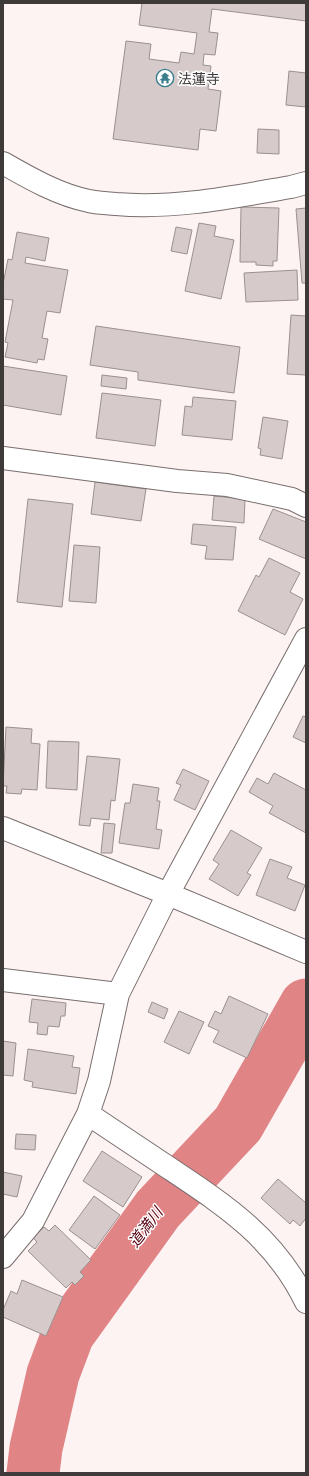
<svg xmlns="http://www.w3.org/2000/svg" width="309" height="1476" font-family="'Playfair Display','Noto Sans JP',serif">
<rect width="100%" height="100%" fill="#fdf3f3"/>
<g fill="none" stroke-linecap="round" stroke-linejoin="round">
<!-- river -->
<path stroke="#e18485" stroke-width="53" d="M 33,1473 L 36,1448 L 53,1374 L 68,1334 L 158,1209 L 238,1124 L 306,1005"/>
</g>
<!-- building -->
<path fill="#d7caca" stroke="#9b9090" d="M 142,3 L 306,3 L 306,21 L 212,9 L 209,32 L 218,33 L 215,55 L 204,54 L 203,65 L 211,66 L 208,89 L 221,91 L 216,131 L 200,129 L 198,150 L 113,139 L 126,41 L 151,44 L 149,59 L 179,63 L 181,52 L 194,54 L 197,33 L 139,25 Z
M 289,71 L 306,73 L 306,107 L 286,105 Z
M 258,129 L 279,130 L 279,154 L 257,153 Z
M 241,207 L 279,208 L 277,261 L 273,261 L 273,266 L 256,265 L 256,262 L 240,262 Z
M 306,208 L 306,283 L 302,283 L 296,209 Z
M 199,223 L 216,226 L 214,236 L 234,240 L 221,299 L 185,291 Z
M 176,227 L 192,230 L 187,254 L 171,251 Z
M 17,232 L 49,238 L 45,261 L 26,257 L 25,263 L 68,270 L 60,313 L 47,311 L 42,338 L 48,339 L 44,360 L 38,359 L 37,363 L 5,357 L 8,343 L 5,342 L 13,300 L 3,299 L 3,284 L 8,259 L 12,260 Z
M 297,270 L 298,300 L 246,302 L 244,273 Z
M 291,315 L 306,316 L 306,375 L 287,374 Z
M 96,326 L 240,347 L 234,393 L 138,380 L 138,372 L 90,365 Z
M 3,366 L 67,376 L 61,415 L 3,405 Z
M 102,375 L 127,378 L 126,389 L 101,386 Z
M 102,393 L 161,400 L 155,446 L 96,438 Z
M 193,397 L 236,401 L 232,440 L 182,435 L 185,406 L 192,407 Z
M 263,417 L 288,421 L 282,459 L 260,455 L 261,449 L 258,448 Z
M 95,482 L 146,489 L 141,521 L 91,514 Z
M 214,496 L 245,499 L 244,523 L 212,520 Z
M 28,499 L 73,504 L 62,607 L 17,602 Z
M 273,509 L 306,522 L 306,559 L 259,539 Z
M 193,524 L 236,527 L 233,560 L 205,559 L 207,546 L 191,544 Z
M 74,545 L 100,547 L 96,603 L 69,601 Z
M 269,558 L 300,573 L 290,592 L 303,599 L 285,635 L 238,611 L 256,575 L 259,577 Z
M 303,716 L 306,717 L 306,743 L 293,737 Z
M 6,727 L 32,729 L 31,743 L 40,744 L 37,790 L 22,789 L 21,794 L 6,793 L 7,786 L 3,786 Z
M 48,741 L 79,742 L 77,790 L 46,788 Z
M 87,756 L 120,759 L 115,801 L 111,800 L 109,820 L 91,818 L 90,826 L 79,825 Z
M 183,769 L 209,781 L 195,810 L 174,800 L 181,785 L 176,783 Z
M 274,773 L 306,790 L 306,833 L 269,813 L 273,806 L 249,792 L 257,778 L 268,784 Z
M 133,784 L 159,788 L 157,801 L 160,801 L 156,829 L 162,830 L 159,849 L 119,843 L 125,803 L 130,803 Z
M 104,823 L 115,824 L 112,853 L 101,853 Z
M 231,830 L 262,848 L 247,873 L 251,875 L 238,896 L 209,879 L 219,864 L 213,860 Z
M 270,859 L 292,867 L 287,878 L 305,885 L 295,911 L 256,895 Z
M 229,996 L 268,1014 L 247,1058 L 213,1042 L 219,1031 L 208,1026 L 215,1011 L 221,1014 Z
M 32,999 L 66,1003 L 65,1016 L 61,1016 L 59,1027 L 48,1026 L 47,1035 L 37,1034 L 38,1023 L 29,1022 Z
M 152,1002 L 168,1009 L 164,1019 L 148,1012 Z
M 179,1011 L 204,1022 L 189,1054 L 164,1042 Z
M 3,1041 L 16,1043 L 13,1076 L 3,1075 Z
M 28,1049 L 74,1056 L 72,1067 L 80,1068 L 76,1094 L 32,1087 L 33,1082 L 24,1080 Z
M 16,1134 L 36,1135 L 35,1150 L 15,1149 Z
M 102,1151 L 142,1177 L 123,1207 L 83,1181 Z
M 3,1172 L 22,1176 L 17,1197 L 3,1194 Z
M 278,1179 L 306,1203 L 306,1218 L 300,1226 L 293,1220 L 290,1224 L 261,1198 Z
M 94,1196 L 120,1215 L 95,1249 L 69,1230 Z
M 55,1225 L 91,1260 L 80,1272 L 84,1276 L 75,1285 L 72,1282 L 66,1288 L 28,1251 L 37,1242 L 33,1238 L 44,1227 L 49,1231 Z
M 22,1280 L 63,1297 L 46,1336 L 3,1317 L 3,1310 L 11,1291 L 17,1294 Z"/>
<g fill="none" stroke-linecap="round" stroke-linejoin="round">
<defs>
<path id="minor" d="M 3,163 C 29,178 59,195 89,201 C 97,203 107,203 116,204 C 175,209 233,197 291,187 L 306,183
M 3,458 L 177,481 L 227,485 L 292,499 L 306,506
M 306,639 L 168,894 L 118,994 L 99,1081 L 88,1114 C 115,1132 142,1150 169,1168 C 226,1206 275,1238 306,1302
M 3,828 L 168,894 L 306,952
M 3,980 L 118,994
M 3,1257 L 33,1221 L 88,1114"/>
</defs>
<!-- minor casing -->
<use href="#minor" stroke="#796e6e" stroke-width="24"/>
<!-- minor -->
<use href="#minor" stroke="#fff" stroke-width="22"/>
</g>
<!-- icons -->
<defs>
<symbol id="temple-ring" viewBox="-11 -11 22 22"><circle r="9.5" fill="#fff" stroke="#3a7e8e" stroke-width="1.5"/><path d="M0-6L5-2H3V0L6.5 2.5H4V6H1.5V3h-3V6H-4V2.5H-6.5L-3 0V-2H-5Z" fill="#3a7e8e"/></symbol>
</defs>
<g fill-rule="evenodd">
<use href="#temple-ring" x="155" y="68" width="20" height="20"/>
</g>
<g text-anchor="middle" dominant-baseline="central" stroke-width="3" stroke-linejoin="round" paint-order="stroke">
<!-- poi labels -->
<g font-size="14" fill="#3f3a3a" stroke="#fff" text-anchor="start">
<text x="178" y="78">法蓮寺</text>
</g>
<!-- water labels -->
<g font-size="15" font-style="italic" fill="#550010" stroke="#fff">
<text transform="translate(145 1227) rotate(-53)">道満川</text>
</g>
</g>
<!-- border -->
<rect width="309" height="1476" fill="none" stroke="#3f3a3a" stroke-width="8"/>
</svg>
